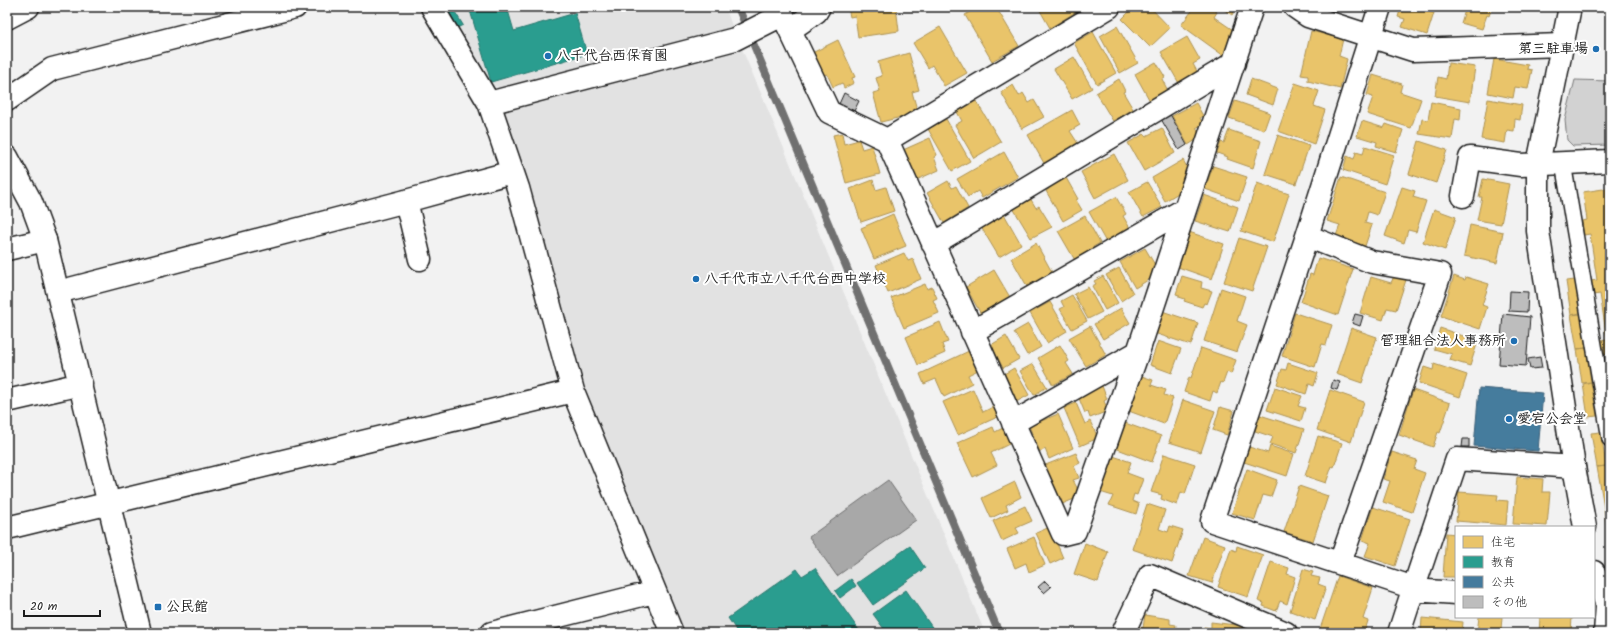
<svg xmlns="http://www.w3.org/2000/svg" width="1617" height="640" font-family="Kalam,'Klee One',sans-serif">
<rect width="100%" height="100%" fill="#f2f2f2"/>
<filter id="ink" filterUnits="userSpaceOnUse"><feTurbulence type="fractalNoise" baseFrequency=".025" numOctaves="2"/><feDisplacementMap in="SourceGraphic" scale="8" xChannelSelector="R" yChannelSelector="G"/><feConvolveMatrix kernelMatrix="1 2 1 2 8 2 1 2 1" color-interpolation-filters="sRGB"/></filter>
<g filter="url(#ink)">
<!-- built -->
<path fill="#e2e2e2" d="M 442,7 L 725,7 L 733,28 L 498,88 L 489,84 Z
M 742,49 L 763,98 L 985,633 L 683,633 L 664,589 L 582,387 L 524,170 L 506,124 L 505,109 Z"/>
<!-- green -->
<path fill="#d2d2d2" stroke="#777" d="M 1575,80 L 1610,81 L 1610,145 L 1573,146 L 1567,140 L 1565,120 Z"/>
<!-- water -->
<path fill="#a8a8a8" stroke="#707070" d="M 888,480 L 916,520 L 837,576 L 809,537 Z"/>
<!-- homes -->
<path fill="#e9c46a" stroke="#ac9253" d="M 848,7 L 896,7 L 899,31 L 858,37 L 855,16 L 850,17 Z
M 931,7 L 945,7 L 932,10 Z
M 978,7 L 996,7 L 1019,46 L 992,61 L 965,15 Z
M 1038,7 L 1077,7 L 1079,10 L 1050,28 Z
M 1128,7 L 1150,7 L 1170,28 L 1150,47 L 1122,19 L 1130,11 L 1127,8 Z
M 1195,7 L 1210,7 L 1217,12 L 1214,17 L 1233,30 L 1229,35 L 1236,40 L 1224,56 L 1181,25 Z
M 1220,7 L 1237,7 L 1232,15 Z
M 1401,7 L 1416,7 L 1434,13 L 1427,35 L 1402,27 L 1405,19 L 1398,17 Z
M 1466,7 L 1492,7 L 1489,16 L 1487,15 L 1482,29 L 1461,23 Z
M 1117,26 L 1138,63 L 1120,73 L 1100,36 Z
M 940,27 L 967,73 L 944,86 L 932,65 L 928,68 L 913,43 Z
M 1311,31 L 1343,39 L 1339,56 L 1347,59 L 1340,89 L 1308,81 L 1308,76 L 1301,75 Z
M 1093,32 L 1116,73 L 1097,84 L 1074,43 Z
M 1187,37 L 1200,60 L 1193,64 L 1199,75 L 1180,85 L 1161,52 Z
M 838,40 L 855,77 L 852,78 L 854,83 L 844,88 L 842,83 L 833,87 L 827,74 L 823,76 L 812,53 Z
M 909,53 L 919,90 L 912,92 L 918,113 L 881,122 L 873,93 L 880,91 L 876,78 L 882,76 L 878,62 Z
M 1074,57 L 1092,88 L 1072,99 L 1054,69 Z
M 1494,59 L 1528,65 L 1527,69 L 1532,70 L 1528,89 L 1515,87 L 1513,98 L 1488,93 Z
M 1156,62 L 1165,77 L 1162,79 L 1168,91 L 1150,101 L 1135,74 Z
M 1448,63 L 1475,67 L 1470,102 L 1435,96 L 1438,77 L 1446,79 Z
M 1373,75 L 1402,84 L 1400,92 L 1421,99 L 1411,128 L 1367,114 L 1373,97 L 1367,95 Z
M 1119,79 L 1125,91 L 1123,92 L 1133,109 L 1113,121 L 1096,93 Z
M 1251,79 L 1278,89 L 1273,105 L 1246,95 Z
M 1295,83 L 1319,91 L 1314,106 L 1325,110 L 1314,144 L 1278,131 Z
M 1013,85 L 1019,96 L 1023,93 L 1029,103 L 1034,100 L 1044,117 L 1022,129 L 1001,92 Z
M 1488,99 L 1522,105 L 1520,120 L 1515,119 L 1514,131 L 1507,130 L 1505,143 L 1481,139 Z
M 976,101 L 1001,142 L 974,158 L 955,125 L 962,121 L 957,112 Z
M 1235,101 L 1270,113 L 1264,130 L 1229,118 Z
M 1431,102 L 1461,108 L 1460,120 L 1455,119 L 1452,139 L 1419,134 L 1422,119 L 1428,120 Z
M 1196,103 L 1203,116 L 1200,118 L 1203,124 L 1196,128 L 1201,137 L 1188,145 L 1172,116 Z
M 1072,110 L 1080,125 L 1070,131 L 1079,145 L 1045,165 L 1028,135 Z
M 946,119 L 970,161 L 952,171 L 928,129 Z
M 1362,121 L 1384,128 L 1386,124 L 1403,130 L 1396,152 L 1376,146 L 1377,142 L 1357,136 Z
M 1162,128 L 1175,153 L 1144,171 L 1128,143 L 1144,134 L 1146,136 Z
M 1229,130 L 1261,141 L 1253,168 L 1227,159 L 1228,157 L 1217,153 L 1221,142 L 1224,143 Z
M 842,133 L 844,144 L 859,140 L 862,149 L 872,146 L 880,174 L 846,183 L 833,135 Z
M 1278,135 L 1309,146 L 1296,184 L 1265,174 Z
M 930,138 L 937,155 L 934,157 L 939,170 L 916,180 L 903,150 Z
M 1419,141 L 1447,150 L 1436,183 L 1409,174 Z
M 1365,146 L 1394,155 L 1385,184 L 1343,170 L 1347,156 L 1354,159 L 1356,152 L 1363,154 Z
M 1004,152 L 1018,177 L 982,198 L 978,191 L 968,197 L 957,179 Z
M 1114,154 L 1128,180 L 1095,198 L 1081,172 Z
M 1183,160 L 1188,169 L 1180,192 L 1165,201 L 1152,178 Z
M 1213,166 L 1247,177 L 1239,201 L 1205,189 Z
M 1065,176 L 1078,199 L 1076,200 L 1082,210 L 1063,221 L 1046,191 L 1049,189 L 1047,186 Z
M 1341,177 L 1385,192 L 1377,215 L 1368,212 L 1365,223 L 1372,225 L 1365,246 L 1336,236 L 1340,225 L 1327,221 Z
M 1483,179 L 1509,184 L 1501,224 L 1477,220 L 1482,197 L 1479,197 Z
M 873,180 L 876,190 L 886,187 L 894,211 L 861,222 L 850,189 Z
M 948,181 L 952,188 L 956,186 L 968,208 L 944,223 L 927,193 Z
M 1147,182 L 1162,207 L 1143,217 L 1129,192 Z
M 1257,183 L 1289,194 L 1273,242 L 1241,231 Z
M 1402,187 L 1415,191 L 1413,197 L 1426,201 L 1416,232 L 1408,230 L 1404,243 L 1385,236 Z
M 1610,188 L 1610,359 L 1609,354 L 1603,355 L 1601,340 L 1607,339 L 1600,294 L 1593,295 L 1591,281 L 1597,280 L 1590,234 L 1584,235 L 1582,221 L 1587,220 L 1583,192 Z
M 1204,195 L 1238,207 L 1230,232 L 1195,221 Z
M 1116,197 L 1126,214 L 1123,216 L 1131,230 L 1107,244 L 1089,212 Z
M 1030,198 L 1036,208 L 1039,206 L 1052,227 L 1031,238 L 1013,208 Z
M 1434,209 L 1456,217 L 1445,250 L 1423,242 Z
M 893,214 L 906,246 L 874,259 L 861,228 Z
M 1004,214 L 1021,244 L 999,257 L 981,227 Z
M 1085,216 L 1100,243 L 1093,247 L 1096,251 L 1076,262 L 1058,231 Z
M 1470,225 L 1503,232 L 1497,263 L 1464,256 Z
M 1189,232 L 1224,244 L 1212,279 L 1178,267 Z
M 1239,238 L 1267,247 L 1252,291 L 1224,282 Z
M 1036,243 L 1053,274 L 1028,288 L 1011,258 Z
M 1145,248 L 1155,265 L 1153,277 L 1135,288 L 1120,262 Z
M 904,253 L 908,261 L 913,259 L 921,279 L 888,293 L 876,265 Z
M 1318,258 L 1353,269 L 1338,315 L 1301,302 L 1310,274 L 1313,275 Z
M 1119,268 L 1133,293 L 1121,301 L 1106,275 Z
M 994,270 L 1011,299 L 982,316 L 966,287 Z
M 1103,276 L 1118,303 L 1105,310 L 1092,286 L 1096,284 L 1094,281 Z
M 1182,276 L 1202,282 L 1201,288 L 1212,291 L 1207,304 L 1204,303 L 1202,307 L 1184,301 L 1185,299 L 1179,297 L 1179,295 L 1176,294 Z
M 1394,276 L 1406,280 L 1396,310 L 1387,308 L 1383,320 L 1360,313 L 1371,277 L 1391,283 Z
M 1454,276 L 1465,280 L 1466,277 L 1489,284 L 1482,305 L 1487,307 L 1480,329 L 1441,316 Z
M 1575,280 L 1580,313 L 1571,315 L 1566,281 Z
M 925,284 L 927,289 L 932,287 L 937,298 L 933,300 L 939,313 L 904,328 L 891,298 Z
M 1088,287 L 1102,312 L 1088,319 L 1074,294 Z
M 1221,288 L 1245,296 L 1237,321 L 1247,325 L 1237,352 L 1204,341 Z
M 1072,295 L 1087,321 L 1072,329 L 1060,309 L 1064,307 L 1061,301 Z
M 1050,302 L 1067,331 L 1047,343 L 1030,313 Z
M 1121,308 L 1130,323 L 1103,339 L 1094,324 Z
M 1162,311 L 1198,323 L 1191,345 L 1154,333 Z
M 1295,313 L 1332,325 L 1326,345 L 1322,344 L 1315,367 L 1282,356 Z
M 1581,314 L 1586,348 L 1577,349 L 1571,315 Z
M 940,322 L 948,342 L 942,344 L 945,353 L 918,365 L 906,337 Z
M 1028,324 L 1041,347 L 1027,355 L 1014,332 Z
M 1090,326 L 1106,355 L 1086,366 L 1069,338 Z
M 1351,328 L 1377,337 L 1362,383 L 1336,374 Z
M 1440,328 L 1478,341 L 1470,366 L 1450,360 L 1452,354 L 1434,349 Z
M 1006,336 L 1019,359 L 1003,368 L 991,345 Z
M 1158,341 L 1181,349 L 1172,373 L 1150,365 Z
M 1060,345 L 1069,361 L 1066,363 L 1073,374 L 1053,385 L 1038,358 Z
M 1201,348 L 1236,360 L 1231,374 L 1227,372 L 1223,383 L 1221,382 L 1217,393 L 1213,391 L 1210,401 L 1184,392 L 1189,377 L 1191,378 Z
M 1586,348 L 1591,382 L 1582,383 L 1577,349 Z
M 971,350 L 980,369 L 968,375 L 972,383 L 944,397 L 936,379 L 924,384 L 920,374 Z
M 1288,363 L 1318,373 L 1314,386 L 1309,384 L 1306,394 L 1277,384 L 1282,369 L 1286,370 Z
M 1033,364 L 1047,387 L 1034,395 L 1020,371 Z
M 1434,364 L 1467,375 L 1460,397 L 1419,383 L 1424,367 L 1433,370 Z
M 1014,368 L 1029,395 L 1016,402 L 1010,391 L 1012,389 L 1004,374 Z
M 1139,375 L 1153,380 L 1151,385 L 1166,390 L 1164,395 L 1173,398 L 1164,424 L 1126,410 Z
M 1591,382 L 1597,416 L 1588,417 L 1583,384 Z
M 1102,386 L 1107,399 L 1104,401 L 1108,411 L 1090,418 L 1088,412 L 1085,413 L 1078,396 Z
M 1275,387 L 1302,396 L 1298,406 L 1305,408 L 1301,421 L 1267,410 Z
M 973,389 L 983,412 L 997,405 L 1002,415 L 958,435 L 943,402 Z
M 1330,390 L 1364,402 L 1351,442 L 1317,430 Z
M 1413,390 L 1450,403 L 1440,433 L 1438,432 L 1433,447 L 1399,435 Z
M 1183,400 L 1215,411 L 1201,452 L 1169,442 Z
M 1076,403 L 1085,424 L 1090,421 L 1098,438 L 1080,446 L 1064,408 Z
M 1220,407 L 1234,411 L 1227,435 L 1213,430 Z
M 1058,414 L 1073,448 L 1049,459 L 1045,449 L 1040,452 L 1029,426 Z
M 1260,415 L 1304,429 L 1296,453 L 1270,444 L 1273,437 L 1255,431 Z
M 1125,423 L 1161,436 L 1152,462 L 1115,448 Z
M 993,427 L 995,432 L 1003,428 L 1011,443 L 991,453 L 997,465 L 973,477 L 957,443 Z
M 1601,432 L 1606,466 L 1597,467 L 1591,433 Z
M 1318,436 L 1342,443 L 1334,467 L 1332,466 L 1326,483 L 1305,476 Z
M 1270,446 L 1294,454 L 1287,476 L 1244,462 L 1249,447 L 1268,453 Z
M 1392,452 L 1417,460 L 1414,469 L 1425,473 L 1412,512 L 1383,502 L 1390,481 L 1383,479 Z
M 1076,453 L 1080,463 L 1074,466 L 1079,478 L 1073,480 L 1081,496 L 1060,505 L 1043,466 Z
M 1164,454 L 1195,464 L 1185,494 L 1181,492 L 1177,505 L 1161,499 L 1162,495 L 1151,492 Z
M 1113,456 L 1131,462 L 1127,473 L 1143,479 L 1137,495 L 1134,494 L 1132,501 L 1139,504 L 1136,514 L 1109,505 L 1113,496 L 1100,492 Z
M 1606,466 L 1610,490 L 1610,500 L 1603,501 L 1597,467 Z
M 1247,469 L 1277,480 L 1271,497 L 1263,495 L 1255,520 L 1232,513 Z
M 1517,477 L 1543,479 L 1542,492 L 1550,492 L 1547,526 L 1513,524 Z
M 1015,482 L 1021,497 L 1006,505 L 1008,510 L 991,518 L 982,498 Z
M 1299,486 L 1328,496 L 1313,541 L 1284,532 Z
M 1459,492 L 1498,495 L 1497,500 L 1508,501 L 1506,525 L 1456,521 Z
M 1610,501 L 1610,535 L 1608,535 L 1603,502 Z
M 1147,504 L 1165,510 L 1159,529 L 1168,532 L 1170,526 L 1183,530 L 1172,563 L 1132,549 Z
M 1025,506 L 1032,521 L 1016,528 L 1019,533 L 1002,541 L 993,521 Z
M 1373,507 L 1410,519 L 1395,566 L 1365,556 L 1370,543 L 1362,540 Z
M 1050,527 L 1063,558 L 1050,564 L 1036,533 Z
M 1446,533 L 1456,534 L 1456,577 L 1443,577 Z
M 1034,537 L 1045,565 L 1029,572 L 1026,563 L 1015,568 L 1007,549 Z
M 1203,537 L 1225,545 L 1212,583 L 1189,576 Z
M 1085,543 L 1108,552 L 1098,582 L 1074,574 Z
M 1237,546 L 1263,555 L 1248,597 L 1218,587 L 1231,549 L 1236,551 Z
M 1271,562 L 1289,568 L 1287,574 L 1295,577 L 1287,604 L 1280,601 L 1276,611 L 1263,606 L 1264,603 L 1258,601 Z
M 1303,569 L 1313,572 L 1311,576 L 1320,578 L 1318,584 L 1326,587 L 1315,620 L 1290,611 Z
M 1338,576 L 1373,588 L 1363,619 L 1368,621 L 1364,633 L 1323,633 L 1319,632 Z
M 1145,615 L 1170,619 L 1170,624 L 1176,625 L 1175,633 L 1138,633 L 1139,627 L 1143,628 Z
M 1479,617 L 1502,617 L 1501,629 L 1505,633 L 1477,633 Z
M 1540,617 L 1572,617 L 1571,633 L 1539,633 Z
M 1422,618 L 1463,622 L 1462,633 L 1421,633 Z
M 1211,622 L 1244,626 L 1243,633 L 1203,633 L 1204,627 L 1211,628 Z"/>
<!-- schools -->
<path fill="#2a9d8f" stroke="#26766c" d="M 450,7 L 452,7 L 463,25 L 457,28 L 446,10 Z
M 469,7 L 507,7 L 514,31 L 575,13 L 587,54 L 491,82 Z
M 910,546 L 925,568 L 873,605 L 857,583 Z
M 815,568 L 861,633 L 731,633 L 736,630 L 728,618 L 797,569 L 802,576 Z
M 851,579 L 856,586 L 840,598 L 835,591 Z
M 906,590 L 936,633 L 887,633 L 873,614 Z"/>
<!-- public -->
<path fill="#457b9d" stroke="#395e76" d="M 1479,388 L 1543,393 L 1538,451 L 1474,446 Z"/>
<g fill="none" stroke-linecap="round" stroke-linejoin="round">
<!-- stream -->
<path stroke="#707070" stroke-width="8" d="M 738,7 L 999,633"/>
</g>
<!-- building -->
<path fill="#bdbdbd" stroke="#1c1c1c" d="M 844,93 L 859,101 L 854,111 L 839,104 Z
M 1170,114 L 1187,145 L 1179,150 L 1161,119 Z
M 1510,291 L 1528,292 L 1527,312 L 1509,311 Z
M 1355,314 L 1363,316 L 1360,326 L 1352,323 Z
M 1503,314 L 1530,317 L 1526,366 L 1499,364 Z
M 1540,357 L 1542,368 L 1530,369 L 1528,359 Z
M 1333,380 L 1340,382 L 1337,390 L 1331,388 Z
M 1463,439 L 1469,439 L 1469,447 L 1462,447 Z
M 1045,581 L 1051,587 L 1044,593 L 1038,587 Z"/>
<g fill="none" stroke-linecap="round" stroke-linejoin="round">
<defs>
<path id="lane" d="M 1563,163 L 1610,439"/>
<path id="street" d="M 432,7 L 489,103 L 518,188 L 573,391 L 672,633
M 779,7 L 829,112 L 887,140 L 1063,534 L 1075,531 L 1138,352 L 1252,7
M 1295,7 L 1308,16 L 1413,50 L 1561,45
M 1380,7 L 1307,236 L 1212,521 L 1414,588
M 7,18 L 28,7
M 790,30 L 816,12 L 819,7
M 7,100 L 52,69 L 295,7
M 489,103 L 735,39 L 782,15
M 887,140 L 1109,7
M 1463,196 L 1470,158 L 1521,165 L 1610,161
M 406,201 L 420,259
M 1307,236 L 1372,262 L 1440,274 L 1340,563
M 933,244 L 1234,63
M 7,249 L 45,240
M 58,292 L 406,201 L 512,172
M 972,332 L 1185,209
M 7,401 L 81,384
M 1013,423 L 1138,352
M 7,528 L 573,391
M 1413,590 L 1457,459 L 1574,467
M 492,633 L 654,592
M 1123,633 L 1150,575 L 1286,633
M 1399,633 L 1413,590 L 1456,593
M 1605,633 L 1607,605"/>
<path id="secondary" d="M 1570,7 L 1538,164 L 1538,231 L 1574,467 L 1585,527
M 7,157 L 31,202 L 45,240 L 140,633
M 1594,572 L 1607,605"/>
</defs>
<!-- lane casing -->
<use href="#lane" stroke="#1c1c1c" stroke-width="18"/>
<!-- street casing -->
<use href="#street" stroke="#1c1c1c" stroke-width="25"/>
<!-- secondary casing -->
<use href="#secondary" stroke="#1c1c1c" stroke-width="25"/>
<!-- lane -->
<use href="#lane" stroke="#fff" stroke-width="15"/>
<!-- street -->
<use href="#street" stroke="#fff" stroke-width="22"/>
<!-- secondary -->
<use href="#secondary" stroke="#fff" stroke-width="22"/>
</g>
</g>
<!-- markers -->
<g fill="#1f6fb2" stroke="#fff" stroke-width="1.5">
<circle cx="1596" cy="49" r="4"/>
<circle cx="548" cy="56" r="4"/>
<circle cx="696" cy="279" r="4"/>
<circle cx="1514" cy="341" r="4"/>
<circle cx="1509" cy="419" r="4"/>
<rect x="154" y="603" width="8" height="8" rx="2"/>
</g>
<g text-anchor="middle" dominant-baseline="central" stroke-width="4" stroke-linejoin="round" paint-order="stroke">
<!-- poi labels -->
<g font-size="14" font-weight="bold" fill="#1c1c1c" stroke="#fff" text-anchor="start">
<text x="1588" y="49" text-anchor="end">第三駐車場</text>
<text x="556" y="56">八千代台西保育園</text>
<text x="704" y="279">八千代市立八千代台西中学校</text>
<text x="1506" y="341" text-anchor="end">管理組合法人事務所</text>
<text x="1517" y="419">愛宕公会堂</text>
<text x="166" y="607">公民館</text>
</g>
</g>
<!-- margin -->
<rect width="1617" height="640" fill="none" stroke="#fff" stroke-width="24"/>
<rect x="12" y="12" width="1593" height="616" fill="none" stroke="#1c1c1c" stroke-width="1.5" filter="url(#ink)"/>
<!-- legend -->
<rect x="1455" y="526" width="140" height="92" fill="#ffffff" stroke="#a4a4a4"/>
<rect x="1463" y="536" width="20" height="12" fill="#e9c46a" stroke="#a4a4a4"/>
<text x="1491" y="546" font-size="12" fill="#1c1c1c">住宅</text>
<rect x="1463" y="556" width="20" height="12" fill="#2a9d8f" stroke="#a4a4a4"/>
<text x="1491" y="566" font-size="12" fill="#1c1c1c">教育</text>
<rect x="1463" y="576" width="20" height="12" fill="#457b9d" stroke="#a4a4a4"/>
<text x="1491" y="586" font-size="12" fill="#1c1c1c">公共</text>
<rect x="1463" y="596" width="20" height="12" fill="#bdbdbd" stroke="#a4a4a4"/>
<text x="1491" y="606" font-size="12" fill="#1c1c1c">その他</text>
<!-- scale -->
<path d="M24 610v6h76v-6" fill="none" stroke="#1c1c1c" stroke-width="2"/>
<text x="30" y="610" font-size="12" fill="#1c1c1c" stroke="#ffffff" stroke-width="3" paint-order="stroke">20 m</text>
</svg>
